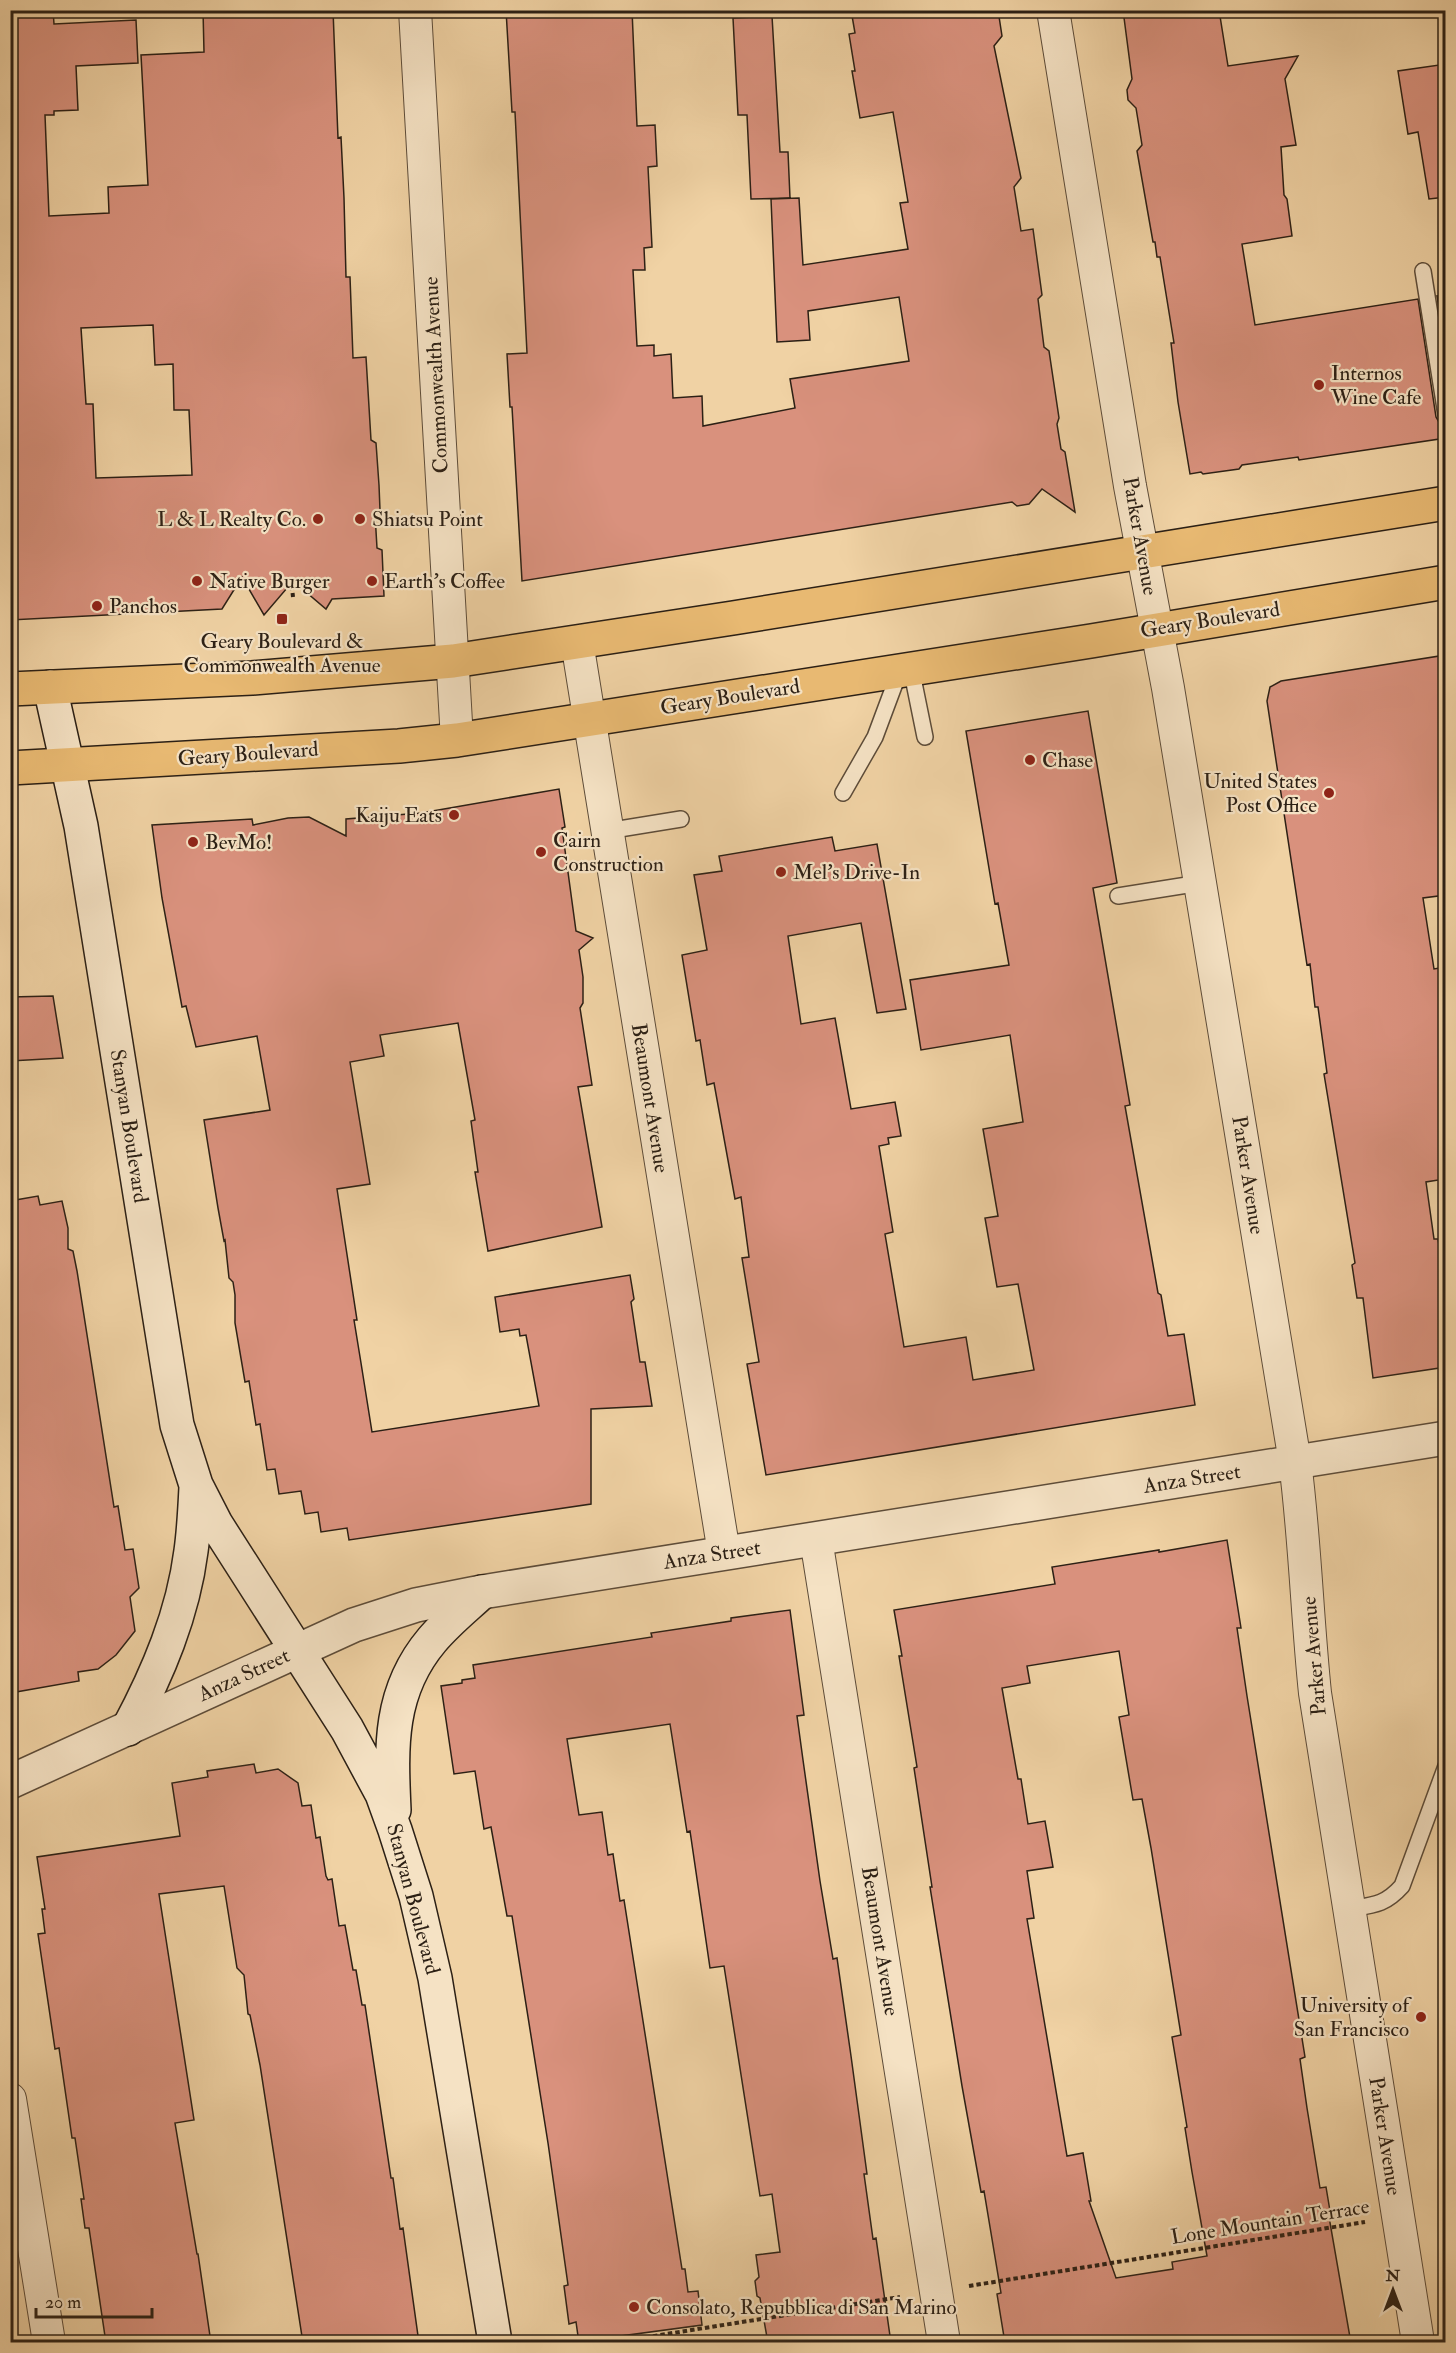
<svg xmlns="http://www.w3.org/2000/svg" width="1456" height="2353" font-family="'IM FELL Double Pica',serif">
<rect width="100%" height="100%" fill="#f0d2a4"/>
<filter id="stains"><feTurbulence type="fractalNoise" baseFrequency=".00333" numOctaves="4"/><feColorMatrix values="0 0 0 0 .2 0 0 0 0 .09 0 0 0 0 .02 0 0 0 .5 -.17"/></filter>
<radialGradient id="worn" r=".72"><stop offset=".6" stop-color="#630" stop-opacity="0"/><stop offset="1" stop-color="#630" stop-opacity=".3"/></radialGradient>
<!-- building -->
<path fill="#d9917d" stroke="#2c2015" stroke-width="1.5" fill-rule="evenodd" d="M 10,10 L 53,10 L 54,24 L 136,20 L 138,63 L 76,66 L 78,110 L 54,111 L 54,115 L 45,115 L 49,216 L 109,213 L 108,187 L 148,185 L 141,55 L 204,52 L 203,10 L 333,10 L 338,138 L 341,137 L 344,198 L 346,277 L 350,277 L 353,358 L 366,357 L 371,440 L 376,443 L 379,485 L 380,510 L 375,514 L 377,548 L 382,550 L 384,596 L 332,599 L 326,609 L 293,581 L 264,615 L 242,577 L 222,609 L 10,620 ZM 153,325 L 155,365 L 173,364 L 174,410 L 189,410 L 192,475 L 96,478 L 93,404 L 86,404 L 81,328 Z
M 506,10 L 632,10 L 637,126 L 655,125 L 657,166 L 648,167 L 652,247 L 644,248 L 645,270 L 633,270 L 637,346 L 654,345 L 654,356 L 671,354 L 673,398 L 702,396 L 703,426 L 795,408 L 790,379 L 909,361 L 899,297 L 808,311 L 810,340 L 777,342 L 771,199 L 799,198 L 803,265 L 908,249 L 900,203 L 908,202 L 893,112 L 860,118 L 852,71 L 855,71 L 849,34 L 855,33 L 851,10 L 998,10 L 1002,36 L 994,46 L 1021,178 L 1014,187 L 1021,231 L 1033,229 L 1042,295 L 1038,299 L 1044,347 L 1049,351 L 1059,418 L 1057,424 L 1061,449 L 1065,452 L 1075,512 L 1042,489 L 1029,504 L 1017,506 L 1012,502 L 522,581 L 512,407 L 510,407 L 507,354 L 527,353 L 515,112 L 512,112 Z
M 1123,10 L 1219,10 L 1228,66 L 1298,56 L 1285,79 L 1296,145 L 1281,147 L 1284,195 L 1287,199 L 1292,236 L 1242,244 L 1255,325 L 1418,299 L 1436,417 L 1439,422 L 1446,424 L 1446,438 L 1299,460 L 1298,457 L 1242,465 L 1239,469 L 1203,474 L 1201,472 L 1190,474 L 1178,402 L 1171,343 L 1174,343 L 1160,257 L 1157,257 L 1155,242 L 1153,242 L 1137,151 L 1142,145 L 1136,108 L 1128,100 L 1127,90 L 1132,79 Z
M 772,16 L 780,152 L 788,152 L 790,198 L 751,199 L 747,115 L 738,115 L 733,18 Z
M 1446,64 L 1446,197 L 1429,199 L 1418,132 L 1408,134 L 1398,71 Z
M 1446,295 L 1446,350 L 1437,296 Z
M 1446,655 L 1446,895 L 1423,898 L 1434,969 L 1446,967 L 1446,1145 L 1440,1146 L 1445,1179 L 1426,1182 L 1434,1239 L 1438,1239 L 1446,1286 L 1446,1367 L 1373,1378 L 1363,1298 L 1357,1298 L 1352,1265 L 1355,1263 L 1324,1074 L 1327,1073 L 1318,1007 L 1315,1007 L 1310,964 L 1307,965 L 1267,701 L 1270,687 L 1281,681 Z
M 1088,711 L 1117,883 L 1093,888 L 1130,1105 L 1125,1106 L 1158,1293 L 1161,1295 L 1168,1336 L 1184,1334 L 1195,1405 L 766,1475 L 747,1364 L 759,1362 L 742,1258 L 749,1257 L 741,1197 L 735,1199 L 714,1083 L 707,1085 L 700,1040 L 696,1041 L 682,955 L 707,950 L 694,875 L 722,871 L 719,856 L 832,837 L 835,851 L 877,844 L 906,1009 L 877,1013 L 861,923 L 788,936 L 801,1024 L 835,1018 L 851,1109 L 895,1102 L 901,1136 L 888,1138 L 889,1144 L 879,1146 L 893,1232 L 885,1234 L 904,1347 L 966,1337 L 973,1380 L 1034,1370 L 1018,1284 L 997,1287 L 985,1218 L 998,1216 L 983,1129 L 1023,1122 L 1010,1035 L 921,1050 L 910,980 L 1009,965 L 998,903 L 995,904 L 966,731 Z
M 559,789 L 565,827 L 562,828 L 576,931 L 593,938 L 579,950 L 583,977 L 583,1003 L 580,1008 L 592,1085 L 578,1087 L 602,1227 L 488,1251 L 475,1172 L 478,1172 L 471,1121 L 475,1120 L 458,1023 L 380,1035 L 384,1056 L 350,1062 L 370,1184 L 337,1189 L 357,1320 L 354,1320 L 361,1363 L 372,1432 L 539,1406 L 526,1335 L 520,1336 L 519,1329 L 500,1332 L 495,1297 L 630,1275 L 634,1299 L 631,1302 L 640,1362 L 645,1362 L 652,1406 L 591,1409 L 591,1504 L 349,1540 L 347,1528 L 321,1532 L 318,1512 L 305,1514 L 301,1491 L 279,1494 L 275,1469 L 267,1470 L 260,1424 L 256,1425 L 249,1381 L 245,1382 L 235,1323 L 235,1295 L 233,1282 L 229,1278 L 225,1240 L 224,1241 L 218,1208 L 204,1120 L 270,1110 L 257,1036 L 196,1047 L 186,1006 L 182,1007 L 162,898 L 152,825 L 252,819 L 253,825 L 288,818 L 309,817 L 346,836 L 346,819 L 421,813 Z
M 53,996 L 63,1058 L 10,1061 L 10,997 Z
M 38,1196 L 40,1205 L 62,1201 L 68,1228 L 68,1249 L 73,1251 L 77,1271 L 114,1507 L 118,1506 L 125,1550 L 133,1549 L 139,1588 L 130,1597 L 135,1631 L 116,1655 L 98,1669 L 78,1672 L 79,1681 L 10,1693 L 10,1201 Z
M 1227,1540 L 1241,1628 L 1237,1628 L 1247,1696 L 1305,2057 L 1300,2059 L 1307,2108 L 1320,2188 L 1326,2187 L 1331,2217 L 1329,2217 L 1351,2343 L 1005,2343 L 997,2294 L 1001,2293 L 984,2191 L 981,2192 L 962,2086 L 930,1887 L 932,1887 L 914,1768 L 917,1767 L 899,1656 L 902,1656 L 894,1610 L 1055,1584 L 1052,1567 L 1159,1550 L 1159,1552 ZM 1119,1651 L 1129,1715 L 1119,1717 L 1133,1800 L 1142,1799 L 1151,1848 L 1181,2035 L 1172,2037 L 1187,2127 L 1185,2128 L 1192,2172 L 1207,2256 L 1172,2262 L 1173,2269 L 1116,2278 L 1089,2201 L 1091,2201 L 1083,2153 L 1067,2156 L 1027,1919 L 1034,1918 L 1027,1871 L 1053,1867 L 1045,1821 L 1028,1824 L 1021,1779 L 1018,1779 L 1002,1688 L 1030,1683 L 1027,1666 Z
M 790,1610 L 804,1715 L 797,1716 L 803,1760 L 820,1881 L 833,1959 L 837,1958 L 851,2056 L 867,2174 L 864,2174 L 873,2239 L 876,2238 L 891,2343 L 768,2343 L 760,2298 L 757,2296 L 755,2281 L 759,2277 L 756,2255 L 780,2252 L 772,2194 L 760,2196 L 724,1966 L 710,1968 L 690,1831 L 687,1832 L 670,1724 L 567,1739 L 579,1815 L 602,1812 L 608,1855 L 613,1854 L 620,1901 L 624,1900 L 632,1951 L 682,2269 L 685,2269 L 688,2292 L 698,2291 L 702,2325 L 621,2336 L 622,2340 L 579,2343 L 576,2322 L 569,2324 L 564,2286 L 568,2285 L 548,2143 L 512,1916 L 507,1916 L 491,1827 L 484,1829 L 475,1771 L 454,1774 L 441,1686 L 462,1683 L 462,1680 L 475,1678 L 473,1665 L 652,1637 L 651,1633 L 731,1621 L 731,1618 Z
M 254,1764 L 256,1773 L 278,1769 L 298,1783 L 302,1806 L 311,1805 L 316,1838 L 320,1837 L 326,1876 L 328,1880 L 332,1879 L 339,1926 L 345,1925 L 353,1970 L 356,1970 L 362,2005 L 365,2005 L 391,2178 L 393,2178 L 400,2229 L 403,2228 L 419,2343 L 303,2343 L 260,2065 L 250,2015 L 248,2014 L 244,1975 L 237,1968 L 224,1886 L 159,1894 L 194,2120 L 175,2123 L 197,2254 L 198,2254 L 211,2343 L 106,2343 L 89,2228 L 85,2228 L 81,2199 L 84,2199 L 75,2138 L 72,2138 L 59,2048 L 55,2049 L 38,1934 L 45,1933 L 42,1909 L 45,1909 L 37,1857 L 180,1836 L 172,1783 L 208,1777 L 207,1771 Z"/>
<g fill="none" stroke-linecap="round" stroke-linejoin="round">
<defs>
<path id="service" d="M 1423,271 L 1446,415
M 911,668 L 925,737
M 843,793 L 875,737 L 900,670
M 607,831 L 681,819
M 1118,896 L 1200,883
M 1349,1909 C 1374,1905 1385,1905 1402,1886 L 1446,1766"/>
<path id="minor" d="M 415,10 L 457,740
M 1053,10 L 1130,486 L 1168,688 L 1295,1462 C 1305,1539 1307,1616 1315,1693 L 1418,2342
M 577,642 L 724,1553
M 816,1539 L 944,2342
M 10,2099 L 49,2342"/>
<path id="tertiary" d="M 10,1782 L 354,1625 L 416,1605 L 482,1592 L 1446,1438"/>
<path id="secondary" d="M 50,687 L 81,826 L 177,1425 L 196,1485 L 216,1524 L 347,1729 L 382,1794 L 395,1830 L 416,1896 L 435,1978 L 495,2342
M 128,1729 C 158,1673 183,1614 191,1551 C 194,1530 195,1508 196,1487
M 394,1810 C 391,1746 389,1691 432,1640 C 447,1622 466,1607 482,1592"/>
<path id="primary" d="M 10,689 L 252,678 L 453,661 L 733,618 L 1446,503
M 10,768 L 399,746 L 457,740 L 1091,641 L 1446,582"/>
</defs>
<!-- service casing -->
<use href="#service" stroke="#5d4c39" stroke-width="18"/>
<!-- minor casing -->
<use href="#minor" stroke="#5d4c39" stroke-width="34"/>
<!-- tertiary casing -->
<use href="#tertiary" stroke="#5d4c39" stroke-width="36"/>
<!-- secondary casing -->
<use href="#secondary" stroke="#2c2015" stroke-width="36"/>
<!-- primary casing -->
<use href="#primary" stroke="#2c2015" stroke-width="36"/>
<!-- path -->
<path stroke="#2c2015" stroke-width="4" stroke-dasharray="4.5 3" stroke-linecap="butt" d="M 291,578 L 293,597
M 969,2286 L 1365,2222
M 616,2342 L 900,2297"/>
<!-- service -->
<use href="#service" stroke="#f5e2c4" stroke-width="15"/>
<!-- minor -->
<use href="#minor" stroke="#f5e2c4" stroke-width="32"/>
<!-- tertiary -->
<use href="#tertiary" stroke="#f5e2c4" stroke-width="33"/>
<!-- secondary -->
<use href="#secondary" stroke="#f5e2c4" stroke-width="33"/>
<!-- primary -->
<use href="#primary" stroke="#e8b972" stroke-width="33"/>
</g>
<!-- markers -->
<g fill="#8f2418" stroke="#f5e2c4" stroke-width="2">
<circle cx="1319" cy="385" r="6"/>
<circle cx="318" cy="519" r="6"/>
<circle cx="360" cy="519" r="6"/>
<circle cx="197" cy="581" r="6"/>
<circle cx="372" cy="581" r="6"/>
<circle cx="97" cy="606" r="6"/>
<rect x="276" y="613" width="12" height="12" rx="3"/>
<circle cx="1030" cy="760" r="6"/>
<circle cx="1329" cy="793" r="6"/>
<circle cx="454" cy="815" r="6"/>
<circle cx="193" cy="842" r="6"/>
<circle cx="541" cy="852" r="6"/>
<circle cx="781" cy="872" r="6"/>
<circle cx="1421" cy="2017" r="6"/>
<circle cx="634" cy="2307" r="6"/>
</g>
<g text-anchor="middle" dominant-baseline="central" stroke-width="4.5" stroke-linejoin="round" paint-order="stroke">
<!-- poi labels -->
<g font-size="21" fill="#2c2015" stroke="#f5e2c4" text-anchor="start">
<text x="1331" y="373">Internos<tspan x="1331" dy="24">Wine Cafe</tspan></text>
<text x="306" y="519" text-anchor="end">L &amp; L Realty Co.</text>
<text x="372" y="519">Shiatsu Point</text>
<text x="209" y="581">Native Burger</text>
<text x="384" y="581">Earth's Coffee</text>
<text x="109" y="606">Panchos</text>
<text x="282" y="641" text-anchor="middle">Geary Boulevard &amp;<tspan x="282" dy="24">Commonwealth Avenue</tspan></text>
<text x="1042" y="760">Chase</text>
<text x="1317" y="781" text-anchor="end">United States<tspan x="1317" dy="24">Post Office</tspan></text>
<text x="442" y="815" text-anchor="end">Kaiju Eats</text>
<text x="553" y="840">Cairn<tspan x="553" dy="24">Construction</tspan></text>
<text x="205" y="842">BevMo!</text>
<text x="793" y="872">Mel's Drive-In</text>
<text x="1409" y="2005" text-anchor="end">University of<tspan x="1409" dy="24">San Francisco</tspan></text>
<text x="646" y="2307">Consolato, Repubblica di San Marino</text>
</g>
<!-- street labels -->
<g font-size="21" fill="#2c2015" stroke="#f5e2c4">
<text transform="translate(436 375) rotate(-93)">Commonwealth Avenue</text>
<text transform="translate(1140 536) rotate(80)">Parker Avenue</text>
<text transform="translate(1210 620) rotate(-9)">Geary Boulevard</text>
<text transform="translate(730 697) rotate(-9)">Geary Boulevard</text>
<text transform="translate(248 754) rotate(-4)">Geary Boulevard</text>
<text transform="translate(650 1098) rotate(81)">Beaumont Avenue</text>
<text transform="translate(129 1126) rotate(81)">Stanyan Boulevard</text>
<text transform="translate(1248 1175) rotate(81)">Parker Avenue</text>
<text transform="translate(1192 1479) rotate(-9)">Anza Street</text>
<text transform="translate(712 1555) rotate(-9)">Anza Street</text>
<text transform="translate(1314 1656) rotate(-95)">Parker Avenue</text>
<text transform="translate(244 1675) rotate(-25)">Anza Street</text>
<text transform="translate(413 1899) rotate(75)">Stanyan Boulevard</text>
<text transform="translate(880 1941) rotate(81)">Beaumont Avenue</text>
<text transform="translate(1385 2136) rotate(81)">Parker Avenue</text>
<text transform="translate(1270 2222) rotate(-9)">Lone Mountain Terrace</text>
</g>
</g>
<!-- margin -->
<rect width="1456" height="2353" fill="none" stroke="#f0d2a4" stroke-width="36"/>
<rect x="12" y="12" width="1432" height="2329" fill="none" stroke="#2c2015" stroke-width="3"/>
<rect x="18" y="18" width="1420" height="2317" fill="none" stroke="#2c2015" stroke-width="1.5"/>
<!-- north arrow -->
<g transform="translate(1393 2290)" stroke="#f5e2c4" stroke-width="4.5" paint-order="stroke">
<path d="M0-4.5L10 22L0 15L-10 22Z" fill="#2c2015"/>
<text y="-9" font-size="16" font-weight="bold" text-anchor="middle" fill="#2c2015">N</text>
</g>
<!-- scale -->
<path d="M36 2308v9h116v-9" fill="none" stroke="#2c2015" stroke-width="3"/>
<text x="45" y="2308" font-size="18" fill="#2c2015" stroke="#f5e2c4" stroke-width="4.5" paint-order="stroke">20 m</text>
<rect width="100%" height="100%" filter="url(#stains)"/>
<rect width="100%" height="100%" fill="url(#worn)"/>
</svg>
